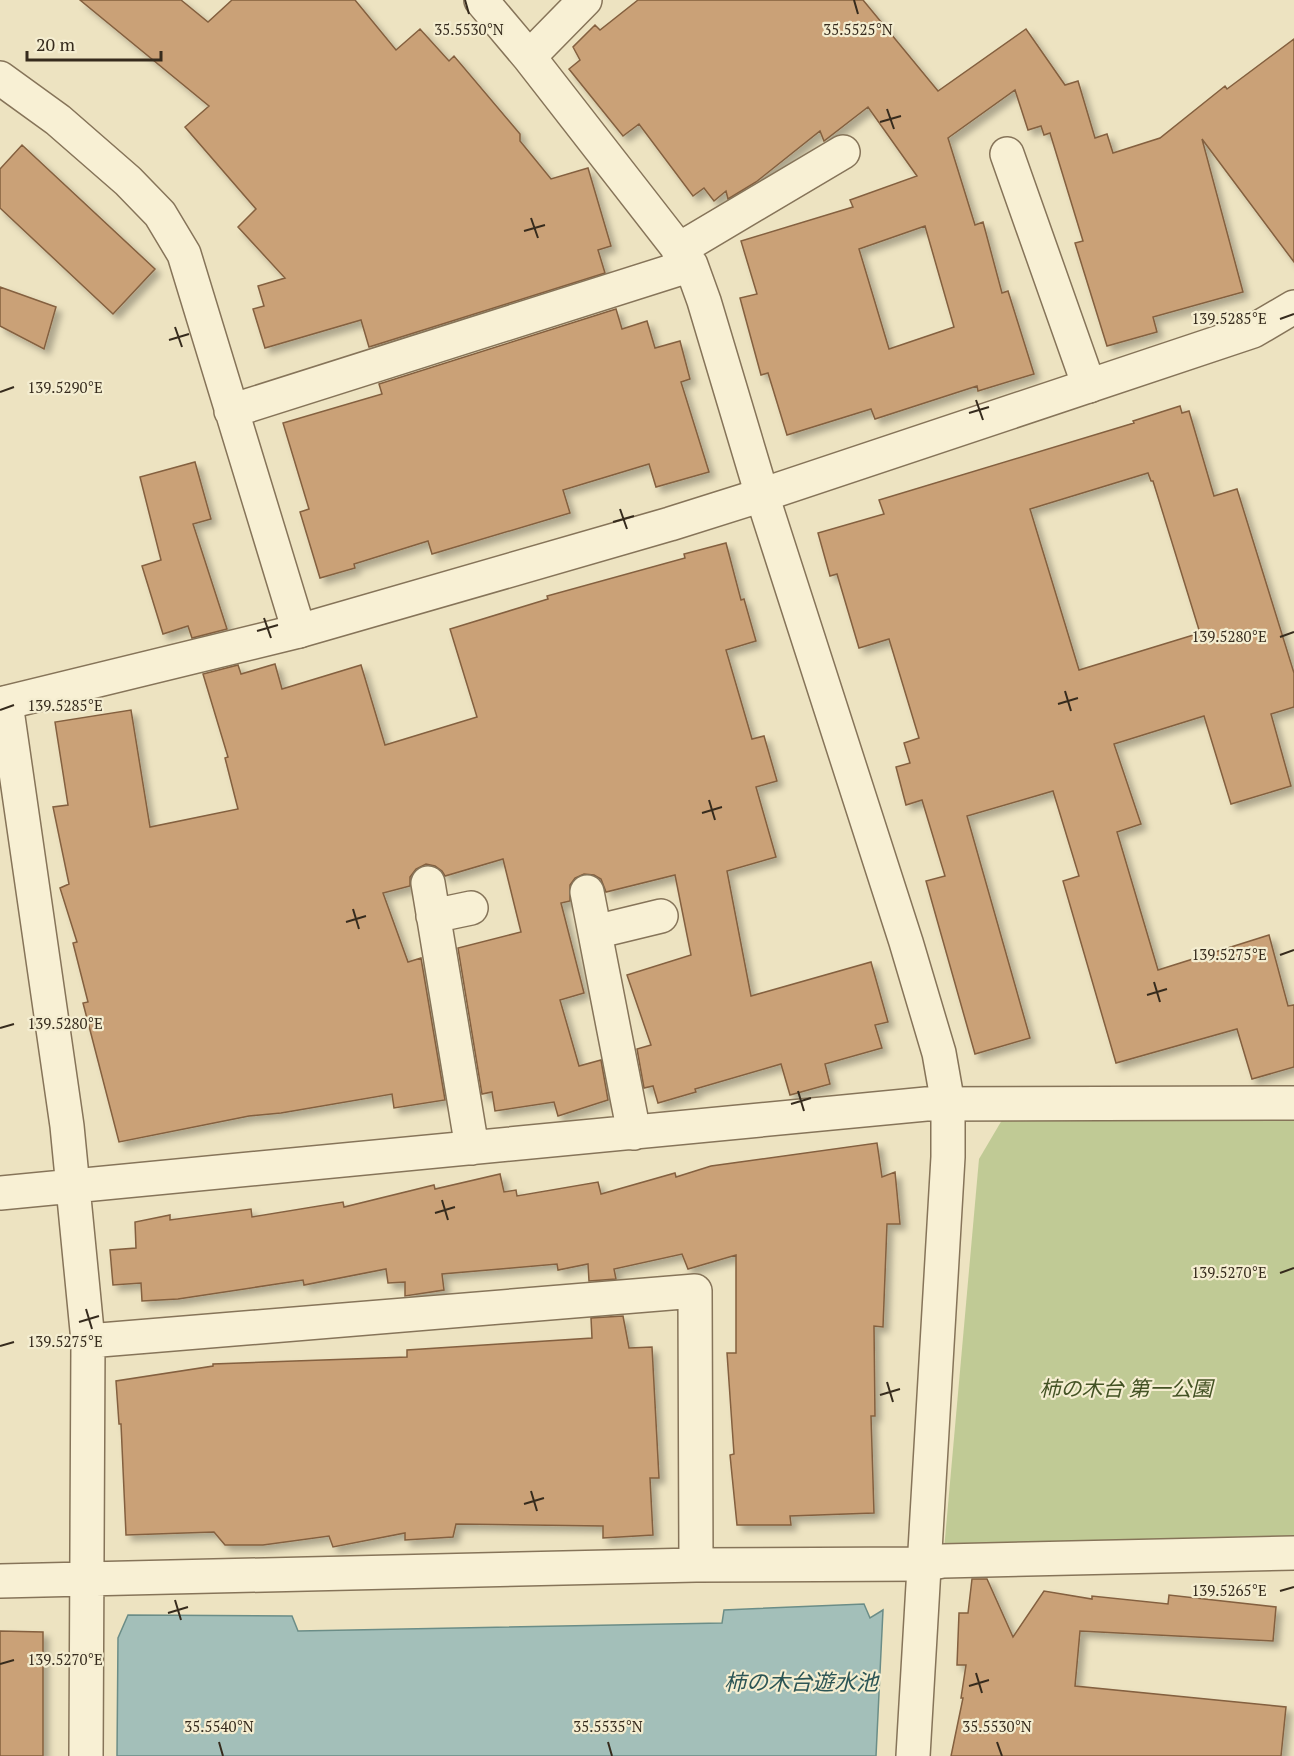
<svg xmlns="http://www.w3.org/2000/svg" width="1294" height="1756" font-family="'PT Serif','Noto Sans JP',serif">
<defs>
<filter id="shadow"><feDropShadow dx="5.5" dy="5.5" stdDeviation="3" flood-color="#0004"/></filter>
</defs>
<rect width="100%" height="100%" fill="#ede3c1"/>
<!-- green -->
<path fill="#c0ca95" d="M 1294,1106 L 1294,1553 L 943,1561 L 979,1159 L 1002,1120 Z"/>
<!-- water -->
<path fill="#a3bfb9" stroke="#6b8d87" stroke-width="1.5" d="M 864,1604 L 870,1618 L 883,1610 L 876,1756 L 117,1756 L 118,1638 L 128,1615 L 292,1616 L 298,1631 L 722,1623 L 724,1610 Z"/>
<!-- building -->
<path fill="#caa177" stroke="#84603f" stroke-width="1.5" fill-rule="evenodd" filter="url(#shadow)" d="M 80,0 L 181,0 L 208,22 L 232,0 L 355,0 L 396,50 L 420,29 L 449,61 L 454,56 L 520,134 L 520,141 L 551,179 L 588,168 L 611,246 L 598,250 L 605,273 L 369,347 L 361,320 L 265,348 L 253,309 L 264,306 L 258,286 L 285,278 L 238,227 L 256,209 L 185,127 L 209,106 Z
M 638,0 L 863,0 L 938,91 L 1026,29 L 1065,85 L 1078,81 L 1095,138 L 1107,134 L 1113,153 L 1160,138 L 1225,86 L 1227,89 L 1294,39 L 1294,262 L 1202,139 L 1243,292 L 1153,317 L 1157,332 L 1107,346 L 1075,243 L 1083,241 L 1050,133 L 1044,135 L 1041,126 L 1028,130 L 1015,90 L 948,138 L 975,225 L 983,222 L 1002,293 L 1008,291 L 1034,374 L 978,391 L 977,386 L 875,419 L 871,409 L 787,435 L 768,373 L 761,375 L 740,298 L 757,294 L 741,241 L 853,207 L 850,200 L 917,176 L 868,107 L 824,141 L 820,131 L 756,182 L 728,199 L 726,191 L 714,201 L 704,188 L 693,196 L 639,124 L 623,136 L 569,69 L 580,60 L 573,47 L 595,25 L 600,30 ZM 925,226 L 954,327 L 889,349 L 859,249 Z
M 22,145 L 155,269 L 113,314 L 0,208 L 0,169 Z
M 0,287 L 56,307 L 44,349 L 0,326 Z
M 616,309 L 622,329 L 647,321 L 655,348 L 680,341 L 690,379 L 681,382 L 709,472 L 656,487 L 649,464 L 563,490 L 570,513 L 432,554 L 428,541 L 354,564 L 355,568 L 320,578 L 300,512 L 309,509 L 283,423 L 382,394 L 379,384 Z
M 1180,406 L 1182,413 L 1189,411 L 1214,496 L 1237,489 L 1294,673 L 1294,707 L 1271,714 L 1291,786 L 1231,804 L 1204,716 L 1114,744 L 1141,824 L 1117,832 L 1158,970 L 1269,935 L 1288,1006 L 1294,1005 L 1294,1067 L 1252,1079 L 1237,1029 L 1116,1063 L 1063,881 L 1079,876 L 1053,791 L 967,816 L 1030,1038 L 975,1054 L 926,881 L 945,876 L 922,800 L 906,805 L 896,767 L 910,763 L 904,743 L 919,738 L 889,639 L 859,648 L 837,574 L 830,576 L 818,533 L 884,514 L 879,500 L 1134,423 L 1133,421 ZM 1148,473 L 1151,481 L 1153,481 L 1200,633 L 1079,670 L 1030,509 Z
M 195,462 L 211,519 L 193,524 L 227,629 L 192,638 L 188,626 L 163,634 L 142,566 L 161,560 L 140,477 Z
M 726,543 L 741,600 L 744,599 L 756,641 L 726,650 L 752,739 L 764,736 L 777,781 L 756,787 L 776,857 L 727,871 L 751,996 L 871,962 L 888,1022 L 875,1025 L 882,1048 L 825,1064 L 830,1084 L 790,1095 L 781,1064 L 695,1089 L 696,1092 L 658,1103 L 653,1086 L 644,1088 L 637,1049 L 651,1045 L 627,975 L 691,955 L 675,875 L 606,892 L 601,879 L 594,875 L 584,874 L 575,878 L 570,885 L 570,901 L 561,903 L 584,993 L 560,1000 L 579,1066 L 601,1060 L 608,1100 L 558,1116 L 554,1102 L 495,1111 L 492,1092 L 482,1094 L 458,948 L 521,932 L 503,859 L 445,876 L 442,871 L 435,866 L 426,864 L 416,869 L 410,877 L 410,886 L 383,893 L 408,962 L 421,958 L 445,1100 L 394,1108 L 392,1094 L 281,1113 L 249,1116 L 119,1142 L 83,1003 L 88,1002 L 73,943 L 77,942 L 60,888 L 69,884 L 53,807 L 68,805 L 55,722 L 131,710 L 150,827 L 238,809 L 225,758 L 228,757 L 203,674 L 238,665 L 241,674 L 275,664 L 282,689 L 361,665 L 385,745 L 477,717 L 450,629 L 548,599 L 547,596 L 685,558 L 684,554 Z
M 877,1143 L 882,1177 L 895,1172 L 900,1224 L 887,1224 L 883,1327 L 874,1326 L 875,1416 L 871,1416 L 874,1513 L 790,1516 L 791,1525 L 737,1525 L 730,1455 L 734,1454 L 727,1353 L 736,1353 L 736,1255 L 688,1269 L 682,1254 L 614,1269 L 616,1279 L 589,1281 L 588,1264 L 558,1270 L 557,1264 L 442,1274 L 444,1290 L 405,1296 L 405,1282 L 388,1283 L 386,1269 L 304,1285 L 303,1280 L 178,1299 L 142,1301 L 141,1283 L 113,1285 L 110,1250 L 136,1248 L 135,1222 L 170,1215 L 170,1220 L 251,1209 L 252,1217 L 343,1202 L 344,1207 L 434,1185 L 435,1189 L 500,1174 L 504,1192 L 516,1190 L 517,1196 L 598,1182 L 601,1194 L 675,1173 L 676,1177 L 711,1166 Z
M 623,1316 L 629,1348 L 652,1347 L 659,1478 L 650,1478 L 653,1535 L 603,1538 L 603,1526 L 456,1524 L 453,1537 L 405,1540 L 405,1533 L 333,1547 L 329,1536 L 263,1545 L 225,1545 L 214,1532 L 126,1535 L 121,1424 L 119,1424 L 116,1381 L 213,1366 L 213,1364 L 407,1357 L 407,1350 L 592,1338 L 591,1318 Z
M 972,1579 L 987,1579 L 1013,1637 L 1044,1591 L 1092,1599 L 1092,1596 L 1168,1604 L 1169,1595 L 1276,1607 L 1273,1641 L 1080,1631 L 1075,1686 L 1286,1707 L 1281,1756 L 951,1756 L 963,1698 L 961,1698 L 966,1665 L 957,1665 L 959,1613 L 968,1613 Z
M 0,1631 L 43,1632 L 43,1756 L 0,1756 Z"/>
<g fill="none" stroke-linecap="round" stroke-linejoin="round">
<defs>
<path id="minor" d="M 481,0 L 529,57 L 691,265 L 704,301 L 762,495
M 529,57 L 585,0
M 0,78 L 58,120 L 128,181 L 160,214 L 184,254 L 299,631
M 1007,154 L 1089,386
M 678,250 L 843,152
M 231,411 L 691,265
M 6,703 L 67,1126 L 88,1341 L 86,1756
M 428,883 L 472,1148
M 587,892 L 634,1133
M 433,916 L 471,908
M 595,932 L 661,916
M 0,1193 L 926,1104 L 1294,1103
M 88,1341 L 695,1291 L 696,1565
M 0,1581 L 696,1565 L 926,1564 L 943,1561 L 1294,1553"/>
<path id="tertiary" d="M 762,495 L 906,942 L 939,1053 L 948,1104 L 948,1157 L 913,1756
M 0,704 L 299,631 L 670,524 L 762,495 L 1253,331 L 1294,307"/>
</defs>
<!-- minor casing -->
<use href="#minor" stroke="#867459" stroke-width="36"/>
<!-- tertiary casing -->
<use href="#tertiary" stroke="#867459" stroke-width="36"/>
<!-- minor -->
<use href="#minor" stroke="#f8f0d4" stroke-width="33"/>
<!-- tertiary -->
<use href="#tertiary" stroke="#f8f0d4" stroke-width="33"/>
</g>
<!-- ticks -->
<path fill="none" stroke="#362b1d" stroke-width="2" d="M 465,0 L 469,14M 854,0 L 858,14M 887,109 L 894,129M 880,122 L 901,116M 531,218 L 538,238M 524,231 L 545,225M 1280,319 L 1294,314M 175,327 L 182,347M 169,340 L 189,334M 0,392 L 14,387M 976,400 L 983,420M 969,413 L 989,407M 620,509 L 627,529M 613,522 L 634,516M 264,618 L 271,638M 257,631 L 278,625M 1280,637 L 1294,632M 1065,691 L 1071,711M 1058,704 L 1078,698M 0,710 L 14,705M 709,800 L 715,820M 702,813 L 722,807M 353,909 L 359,929M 346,922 L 366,916M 1280,955 L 1294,950M 1154,982 L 1160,1002M 1147,995 L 1167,989M 0,1028 L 14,1024M 798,1091 L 804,1111M 791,1104 L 811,1098M 442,1200 L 448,1220M 435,1213 L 455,1207M 1280,1273 L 1294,1268M 86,1309 L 92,1329M 79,1322 L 99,1316M 0,1346 L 14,1342M 887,1382 L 893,1402M 880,1395 L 900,1389M 531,1491 L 537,1511M 524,1504 L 544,1498M 1280,1591 L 1294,1587M 175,1600 L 181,1620M 168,1613 L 188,1607M 0,1664 L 14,1660M 976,1673 L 982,1693M 969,1686 L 989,1680M 219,1742 L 223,1756M 608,1742 L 612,1756M 997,1742 L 1002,1756"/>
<g text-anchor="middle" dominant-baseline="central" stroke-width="4.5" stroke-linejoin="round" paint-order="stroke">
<!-- park labels -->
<g font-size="21" font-style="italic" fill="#435224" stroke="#f4edd0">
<text x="1126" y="1388">柿の木台 第一公園</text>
</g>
<!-- water labels -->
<g font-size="22" font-style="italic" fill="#2c5555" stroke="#f4edd0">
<text x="801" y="1681">柿の木台遊水池</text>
</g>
</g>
<g font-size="15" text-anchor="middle" fill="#362b1d" stroke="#f4edd0" stroke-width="4.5" stroke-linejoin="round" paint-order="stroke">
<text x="469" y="35">35.5530°N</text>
<text x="858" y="35">35.5525°N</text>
<text x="1229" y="324">139.5285°E</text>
<text x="65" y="393">139.5290°E</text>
<text x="1229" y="642">139.5280°E</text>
<text x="65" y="711">139.5285°E</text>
<text x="1229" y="960">139.5275°E</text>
<text x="65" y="1029">139.5280°E</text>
<text x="1229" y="1278">139.5270°E</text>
<text x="65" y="1347">139.5275°E</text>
<text x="1229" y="1596">139.5265°E</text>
<text x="65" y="1665">139.5270°E</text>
<text x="219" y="1732">35.5540°N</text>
<text x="608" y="1732">35.5535°N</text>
<text x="997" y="1732">35.5530°N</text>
</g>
<!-- scale -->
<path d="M27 51v9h134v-9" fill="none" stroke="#362b1d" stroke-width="3"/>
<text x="36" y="51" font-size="18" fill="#362b1d" stroke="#f4edd0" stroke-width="4.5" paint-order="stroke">20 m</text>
</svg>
